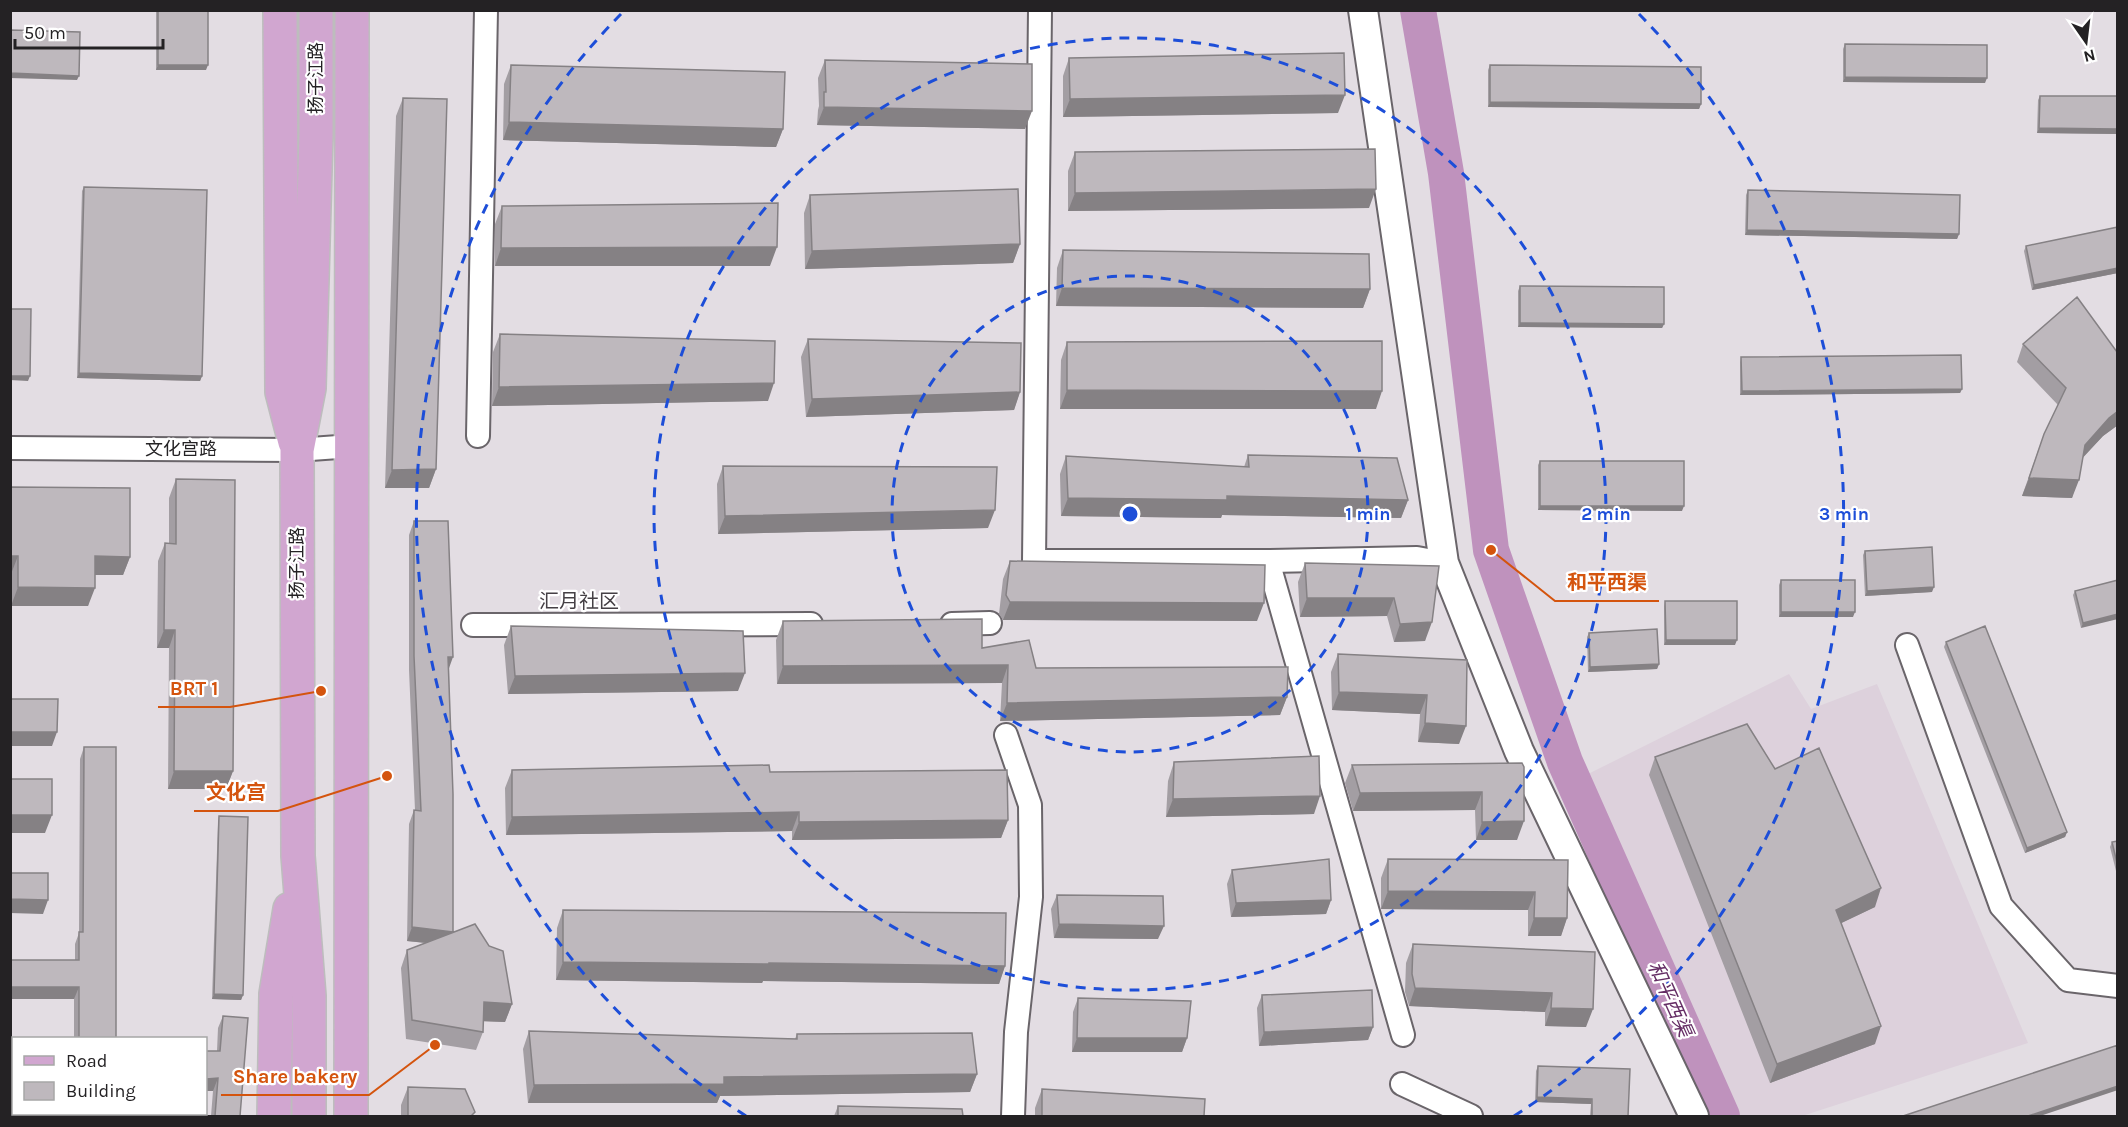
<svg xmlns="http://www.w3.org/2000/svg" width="2128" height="1127" font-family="Karla,'Noto Sans SC',sans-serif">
<rect width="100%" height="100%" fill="#e3dde3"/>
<!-- built -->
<path fill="#ddd1dc" d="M 1789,674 L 1811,709 L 1877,684 L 2028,1043 L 1802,1116 L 1735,1116 L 1582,777 Z"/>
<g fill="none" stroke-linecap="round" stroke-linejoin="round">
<!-- river -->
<path stroke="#bf92bd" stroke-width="36" d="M 1418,10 L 1446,173 L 1491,550 L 1565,762 L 1722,1116"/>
<defs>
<path id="minor" d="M 1040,10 L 1034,561 L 1268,561 L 1417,558 L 1444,563
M 478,436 L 486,10
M 10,448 L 297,450 L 352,446
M 1268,561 L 1403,1035
M 952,624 L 990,623
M 473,625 L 811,624
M 1907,645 L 2001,906 L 2068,980 L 2118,986
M 1006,735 L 1030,805 L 1031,897 L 1016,1032 L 1013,1116
M 1402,1084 L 1471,1116"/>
<path id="tertiary" d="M 1363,10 L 1444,563 L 1519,751 L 1694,1116"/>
<path id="primary" d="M 280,10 L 282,392 L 295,442
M 274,1116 L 276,994 L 290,909
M 309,1116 L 309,996 L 298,856 L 297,450 L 309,388 L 316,134 L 316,10
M 351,1116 L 352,10"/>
</defs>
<!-- minor casing -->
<use href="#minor" stroke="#6a656a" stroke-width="26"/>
<!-- tertiary casing -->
<use href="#tertiary" stroke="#6a656a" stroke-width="32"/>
<!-- primary casing -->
<use href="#primary" stroke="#bdbdbd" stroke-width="36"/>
<!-- minor -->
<use href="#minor" stroke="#fff" stroke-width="22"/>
<!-- tertiary -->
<use href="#tertiary" stroke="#fff" stroke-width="28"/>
<!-- primary -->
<use href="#primary" stroke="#d1a6d0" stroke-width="33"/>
</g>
<!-- wall -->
<path fill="#a39ea3" d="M 156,10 L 208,10 L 206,70 L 156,70 Z
M 1845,44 L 1985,83 L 1843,82 L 1843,49 Z
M 1069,58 L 1338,113 L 1063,117 L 1063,76 Z
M 825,60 L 1025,129 L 817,125 L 818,110 L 819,106 L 818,78 Z
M 511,65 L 783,129 L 776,147 L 503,140 L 504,84 Z
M 1490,65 L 1701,104 L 1699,109 L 1488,107 L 1488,70 Z
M 2040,96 L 2118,96 L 2118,134 L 2037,133 L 2038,100 Z
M 403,98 L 436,469 L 429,488 L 385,488 L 396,116 Z
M 1075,152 L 1369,208 L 1068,211 L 1068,171 Z
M 84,187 L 202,376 L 200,381 L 77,378 L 82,191 Z
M 1748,190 L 1959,234 L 1957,239 L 1745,235 L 1746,195 Z
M 810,195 L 1020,244 L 1013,263 L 805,269 L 804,213 Z
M 502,206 L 770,266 L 495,266 L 495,224 Z
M 2118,227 L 2118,273 L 2032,290 L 2024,251 L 2026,246 Z
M 1063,250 L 1370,289 L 1363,308 L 1056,306 L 1057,268 Z
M 1520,286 L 1664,324 L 1662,328 L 1518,327 L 1518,291 Z
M 500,334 L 768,401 L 492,406 L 493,352 Z
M 808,339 L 1020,392 L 1014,410 L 806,417 L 801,357 Z
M 1067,342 L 1376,409 L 1060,409 L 1061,360 Z
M 2023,344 L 2118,352 L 2118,425 L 2103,436 L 2082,458 L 2072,498 L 2022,496 L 2044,434 L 2058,405 L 2017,362 Z
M 1741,357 L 1962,389 L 1960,393 L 1740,395 L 1740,362 Z
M 1248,455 L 1408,500 L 1401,518 L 1222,515 L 1221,518 L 1061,516 L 1060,474 L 1066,456 L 1244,467 Z
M 1540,461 L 1682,511 L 1538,510 L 1538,465 Z
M 723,466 L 988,528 L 718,534 L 717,484 Z
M 176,479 L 233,771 L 226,789 L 168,789 L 169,648 L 157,648 L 158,561 L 165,543 L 169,543 L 169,498 Z
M 10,487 L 130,557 L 123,575 L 95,575 L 88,606 L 11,606 Z
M 414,521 L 449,668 L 453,933 L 512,1004 L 505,1022 L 483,1021 L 483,1032 L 476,1050 L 406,1039 L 401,968 L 407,950 L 425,943 L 407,941 L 409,824 L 414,810 L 415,810 L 409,670 L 409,535 Z
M 1865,551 L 1932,592 L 1865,596 L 1863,555 Z
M 1010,561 L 1257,621 L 1003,620 L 999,614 L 1003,579 Z
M 1305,563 L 1439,566 L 1425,641 L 1394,642 L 1387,616 L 1300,617 L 1298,582 Z
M 1781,580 L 1853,617 L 1779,617 L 1779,585 Z
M 2118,580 L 2081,628 L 2073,595 L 2075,591 Z
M 1665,601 L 1735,645 L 1664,645 L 1664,606 Z
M 783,621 L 982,648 L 1036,668 L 1287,697 L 1280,715 L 1000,721 L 1002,683 L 777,684 L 776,640 Z
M 511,626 L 738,691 L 508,694 L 504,645 Z
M 1589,633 L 1659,664 L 1657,669 L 1588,672 L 1587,637 Z
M 1946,642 L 2067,832 L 2065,837 L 2025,853 L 1944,647 Z
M 1338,654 L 1467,660 L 1459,744 L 1418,742 L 1420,714 L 1332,710 L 1331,672 Z
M 84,747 L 116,1038 L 74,1038 L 74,999 L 10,999 L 10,960 L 75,960 L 75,944 L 79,933 L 80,759 Z
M 1655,757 L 1775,769 L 1875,907 L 1841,923 L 1875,1044 L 1770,1083 L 1649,775 Z
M 1174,762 L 1314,814 L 1166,817 L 1168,781 Z
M 1352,765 L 1524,767 L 1517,840 L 1476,840 L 1475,810 L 1353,811 L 1345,783 Z
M 512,770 L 770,772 L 1008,820 L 1001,838 L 792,840 L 792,831 L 506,835 L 505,788 Z
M 219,816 L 243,995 L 241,1000 L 212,999 L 218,821 Z
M 2118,841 L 2118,879 L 2110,847 L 2112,842 Z
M 1388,859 L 1568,860 L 1567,918 L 1561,936 L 1528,936 L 1528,910 L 1381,909 L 1381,878 Z
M 1232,870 L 1331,900 L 1326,914 L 1231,917 L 1227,884 Z
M 1057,895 L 1158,939 L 1054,938 L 1051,909 Z
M 563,910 L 1005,966 L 999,984 L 763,981 L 762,983 L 556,980 L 557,928 Z
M 1413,944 L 1595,952 L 1586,1027 L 1545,1026 L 1545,1012 L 1409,1006 L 1405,992 L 1406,963 Z
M 1262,995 L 1373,1027 L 1368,1040 L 1259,1046 L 1257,1008 Z
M 1078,998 L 1187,1038 L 1182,1052 L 1072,1052 L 1073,1012 Z
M 223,1016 L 240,1116 L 211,1116 L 213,1091 L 206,1091 L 206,1051 L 217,1051 L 218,1028 Z
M 529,1031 L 795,1039 L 797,1034 L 977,1074 L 970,1092 L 720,1096 L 717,1103 L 528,1103 L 523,1049 Z
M 1538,1066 L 1628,1116 L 1590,1116 L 1591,1104 L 1535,1102 L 1536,1071 Z
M 408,1087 L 474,1116 L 401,1116 L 401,1105 Z
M 1042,1089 L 1204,1116 L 1035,1116 L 1035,1108 Z
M 838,1106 L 963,1116 L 834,1116 Z"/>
<!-- shaded-wall -->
<path fill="#858184" d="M 158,65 L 208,65 L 206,70 L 156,70 Z
M 10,73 L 79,76 L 77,80 L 10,78 Z
M 1845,77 L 1987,78 L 1985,83 L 1843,82 Z
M 1345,95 L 1338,113 L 1063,117 L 1070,99 Z
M 1490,102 L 1701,104 L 1699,109 L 1488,107 Z
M 824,107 L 1032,111 L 1025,129 L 817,125 Z
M 509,122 L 783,129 L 776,147 L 503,140 Z
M 2039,128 L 2118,129 L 2118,134 L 2037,133 Z
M 1376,189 L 1369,208 L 1068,211 L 1075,193 Z
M 1747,230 L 1959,234 L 1957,239 L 1745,235 Z
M 1020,244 L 1013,263 L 805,269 L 812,251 Z
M 777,247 L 770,266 L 495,266 L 501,248 Z
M 2118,268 L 2118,273 L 2032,290 L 2034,285 Z
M 1062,288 L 1370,289 L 1363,308 L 1056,306 Z
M 1520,323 L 1664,324 L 1662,328 L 1518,327 Z
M 79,373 L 202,376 L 200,381 L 77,378 Z
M 10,376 L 30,376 L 28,381 L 10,380 Z
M 774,383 L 768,401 L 492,406 L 499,387 Z
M 1962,389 L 1960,393 L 1740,395 L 1742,391 Z
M 1067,390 L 1382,391 L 1376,409 L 1060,409 Z
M 1020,392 L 1014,410 L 806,417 L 812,399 Z
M 2118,411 L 2118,425 L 2103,436 L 2078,463 L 2085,445 L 2109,418 Z
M 436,469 L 429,488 L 385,488 L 392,470 Z
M 2029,478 L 2079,480 L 2072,498 L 2022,496 Z
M 1227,496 L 1408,500 L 1401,518 L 1222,515 L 1221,518 L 1061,516 L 1068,498 Z
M 1540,506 L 1684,506 L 1682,511 L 1538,510 Z
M 995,510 L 988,528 L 718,534 L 725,516 Z
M 10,556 L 18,556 L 11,574 L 10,574 Z
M 95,556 L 130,557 L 123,575 L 88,575 Z
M 18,587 L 95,588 L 88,606 L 11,606 Z
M 1934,587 L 1932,592 L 1865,596 L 1867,591 Z
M 1307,598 L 1394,598 L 1387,616 L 1300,617 Z
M 1010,602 L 1264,603 L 1257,621 L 1003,620 Z
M 1781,612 L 1855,612 L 1853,617 L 1779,617 Z
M 2118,614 L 2118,619 L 2081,628 L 2083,623 Z
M 1432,622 L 1425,641 L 1394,642 L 1400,624 Z
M 164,630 L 175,630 L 169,648 L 157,648 Z
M 1666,640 L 1737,640 L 1735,645 L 1664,645 Z
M 448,657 L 453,657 L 448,671 Z
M 1659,664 L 1657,669 L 1588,672 L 1590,667 Z
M 1008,665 L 1002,683 L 777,684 L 783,666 Z
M 745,673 L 738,691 L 508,694 L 515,676 Z
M 1339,692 L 1427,695 L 1420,714 L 1332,710 Z
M 1287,697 L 1280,715 L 1000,721 L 1007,703 Z
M 1425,723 L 1466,726 L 1459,744 L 1418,742 Z
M 10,732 L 57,732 L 52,746 L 10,746 Z
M 174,771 L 233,771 L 226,789 L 168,789 Z
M 1482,792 L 1475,810 L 1353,811 L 1360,793 Z
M 1320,796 L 1314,814 L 1166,817 L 1173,799 Z
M 799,812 L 792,831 L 506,835 L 512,817 Z
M 10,815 L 52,815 L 45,833 L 10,833 Z
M 1008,820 L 1001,838 L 792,840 L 799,822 Z
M 1524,821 L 1517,840 L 1476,840 L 1482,822 Z
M 2067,832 L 2065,837 L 2025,853 L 2027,848 Z
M 1881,888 L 1875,907 L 1829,929 L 1836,910 Z
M 1388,891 L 1535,892 L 1528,910 L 1381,909 Z
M 10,899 L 48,900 L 43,914 L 10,913 Z
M 1331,900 L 1326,914 L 1231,917 L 1236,903 Z
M 1534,918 L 1567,918 L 1561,936 L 1528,936 Z
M 1059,924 L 1164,926 L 1158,939 L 1054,938 Z
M 412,927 L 453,932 L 448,945 L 407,941 Z
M 563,962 L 769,963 L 1005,966 L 999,984 L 763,981 L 762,983 L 556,980 Z
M 10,987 L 79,987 L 74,999 L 10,999 Z
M 1415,988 L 1552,993 L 1545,1012 L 1409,1006 Z
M 214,994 L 243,995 L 241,1000 L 212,999 Z
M 484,1002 L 512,1004 L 505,1022 L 477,1021 Z
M 1551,1008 L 1593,1009 L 1586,1027 L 1545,1026 Z
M 1881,1026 L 1875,1044 L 1770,1083 L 1777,1064 Z
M 1373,1027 L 1368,1040 L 1259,1046 L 1264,1032 Z
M 1077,1038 L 1187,1038 L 1182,1052 L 1072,1052 Z
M 977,1074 L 970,1092 L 720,1096 L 717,1103 L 528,1103 L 534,1085 L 724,1077 Z
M 218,1078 L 213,1091 L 206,1091 L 206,1079 Z
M 10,1080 L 14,1080 L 14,1093 L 10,1093 Z
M 2118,1086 L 2118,1090 L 2040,1116 L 2028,1116 Z
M 1537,1097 L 1592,1099 L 1591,1104 L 1535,1102 Z
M 77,1113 L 115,1113 L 113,1116 L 76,1116 Z"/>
<!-- building -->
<path fill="#beb8bd" stroke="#858184" stroke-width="1.5" d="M 158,10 L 208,10 L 208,65 L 158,65 Z
M 10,30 L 80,32 L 79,76 L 10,73 Z
M 1845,44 L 1987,45 L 1987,78 L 1845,77 Z
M 1344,53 L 1345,95 L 1070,99 L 1069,58 Z
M 825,60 L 1032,64 L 1032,111 L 824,107 L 824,92 L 826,92 Z
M 511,65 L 785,72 L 783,129 L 509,122 Z
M 1490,65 L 1701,67 L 1701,104 L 1490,102 Z
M 2040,96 L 2118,96 L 2118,129 L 2039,128 Z
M 403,98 L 447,99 L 436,469 L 392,470 Z
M 1375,149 L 1376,189 L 1075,193 L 1075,152 Z
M 84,187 L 207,190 L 202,376 L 79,373 Z
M 1018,189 L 1020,244 L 812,251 L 810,195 Z
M 1748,190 L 1960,195 L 1959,234 L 1747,230 Z
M 778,203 L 777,247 L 501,248 L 502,206 Z
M 2118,227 L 2118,268 L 2034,285 L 2026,246 Z
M 1063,250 L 1369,254 L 1370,289 L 1062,288 Z
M 1520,286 L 1664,287 L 1664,324 L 1520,323 Z
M 2077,297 L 2117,352 L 2118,352 L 2118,411 L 2109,418 L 2085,445 L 2079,480 L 2029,478 L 2044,434 L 2066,388 L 2023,344 Z
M 10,309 L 31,309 L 30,376 L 10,376 Z
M 500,334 L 775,341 L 774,383 L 499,387 Z
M 808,339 L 1021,343 L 1020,392 L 812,399 Z
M 1382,341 L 1382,391 L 1067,390 L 1067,342 Z
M 1961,355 L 1962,389 L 1742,391 L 1741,357 Z
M 1248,455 L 1397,458 L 1408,500 L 1227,496 L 1227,500 L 1068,498 L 1066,456 L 1249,467 Z
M 1540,461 L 1684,461 L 1684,506 L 1540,506 Z
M 723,466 L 997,467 L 995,510 L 725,516 Z
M 176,479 L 235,480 L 233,771 L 174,771 L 175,630 L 164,630 L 165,543 L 176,544 Z
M 10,487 L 130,488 L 130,557 L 95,556 L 95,588 L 18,587 L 18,556 L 10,556 Z
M 414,521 L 448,521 L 453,657 L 448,657 L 453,794 L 453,932 L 412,927 L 414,810 L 421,811 L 414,656 Z
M 1932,547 L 1934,587 L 1867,591 L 1865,551 Z
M 1010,561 L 1265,565 L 1264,603 L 1010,602 L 1006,595 Z
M 1305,563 L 1439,566 L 1432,622 L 1400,624 L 1394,598 L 1307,598 Z
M 1781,580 L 1855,580 L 1855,612 L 1781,612 Z
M 2118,580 L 2118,614 L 2083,623 L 2075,591 Z
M 1665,601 L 1737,601 L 1737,640 L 1666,640 Z
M 982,619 L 982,648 L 1029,640 L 1036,668 L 1288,667 L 1287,697 L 1007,703 L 1008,665 L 783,666 L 783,621 Z
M 511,626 L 743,631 L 745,673 L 515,676 Z
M 1985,626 L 2067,832 L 2027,848 L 1946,642 Z
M 1657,629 L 1659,664 L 1590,667 L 1589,633 Z
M 1338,654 L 1467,660 L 1466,726 L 1425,723 L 1427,695 L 1339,692 Z
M 10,699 L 58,699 L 57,732 L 10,732 Z
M 1747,724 L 1775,769 L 1819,748 L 1881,888 L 1836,910 L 1881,1026 L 1777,1064 L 1655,757 Z
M 84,747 L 116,747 L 116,1038 L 79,1038 L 79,987 L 10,987 L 10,960 L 79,960 L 79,932 L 83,932 Z
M 1319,756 L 1320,796 L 1173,799 L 1174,762 Z
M 1522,763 L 1524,767 L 1524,821 L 1482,822 L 1482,792 L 1360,793 L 1352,765 Z
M 769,765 L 770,772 L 1007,770 L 1008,820 L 799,822 L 799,812 L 512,817 L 512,770 Z
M 10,779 L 52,779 L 52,815 L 10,815 Z
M 219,816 L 248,817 L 243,995 L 214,994 Z
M 2118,841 L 2118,867 L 2112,842 Z
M 1329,859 L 1331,900 L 1236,903 L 1232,870 Z
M 1388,859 L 1568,860 L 1567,918 L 1534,918 L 1535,892 L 1388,891 Z
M 10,873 L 48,873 L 48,900 L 10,899 Z
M 1057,895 L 1163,896 L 1164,926 L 1059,924 Z
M 563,910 L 1006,913 L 1005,966 L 769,963 L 769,964 L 563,962 Z
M 475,924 L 489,946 L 503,951 L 512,1004 L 484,1002 L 483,1032 L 412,1020 L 407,950 Z
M 1413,944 L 1595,952 L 1593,1009 L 1551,1008 L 1552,993 L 1415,988 L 1412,974 Z
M 1372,990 L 1373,1027 L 1264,1032 L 1262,995 Z
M 1078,998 L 1191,1001 L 1187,1038 L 1077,1038 Z
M 223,1016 L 248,1018 L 240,1116 L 215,1116 L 218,1078 L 206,1079 L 206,1051 L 220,1051 Z
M 529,1031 L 797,1039 L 797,1034 L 972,1033 L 977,1074 L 724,1077 L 724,1084 L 534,1085 Z
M 2118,1045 L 2118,1086 L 2028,1116 L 1903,1116 Z
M 10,1050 L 14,1050 L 14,1080 L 10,1080 Z
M 1538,1066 L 1630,1069 L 1628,1116 L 1592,1116 L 1592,1099 L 1537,1097 Z
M 408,1087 L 465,1089 L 475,1112 L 471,1116 L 408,1116 Z
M 1042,1089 L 1205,1099 L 1204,1116 L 1042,1116 Z
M 838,1106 L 962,1109 L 963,1116 L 838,1116 Z"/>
<!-- distance rings -->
<g fill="none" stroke="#1d4ed8" stroke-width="3" stroke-dasharray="10 8">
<circle cx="1130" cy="514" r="238"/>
<circle cx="1130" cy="514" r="476"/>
<path d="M746 1116A714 714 0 0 1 621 14M1639 14A714 714 0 0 1 1514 1116"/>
</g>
<g text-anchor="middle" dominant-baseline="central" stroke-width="4.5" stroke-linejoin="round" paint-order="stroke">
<!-- street labels -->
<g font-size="18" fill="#242224" stroke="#fff">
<text transform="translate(316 78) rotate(-90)">扬子江路</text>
<text x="181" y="449">文化宫路</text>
<text transform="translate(297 563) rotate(-90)">扬子江路</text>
</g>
<!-- neighbourhood labels -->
<g font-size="20" fill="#454045" stroke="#fff">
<text x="579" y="601">汇月社区</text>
</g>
<!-- water labels -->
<g font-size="20" font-style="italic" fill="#652e65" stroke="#fff">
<text transform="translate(1670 999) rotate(66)">和平西渠</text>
</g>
</g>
<circle cx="1130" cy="514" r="9" fill="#1d4ed8" stroke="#fff" stroke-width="3"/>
<g font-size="18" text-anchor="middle" font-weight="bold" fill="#1d4ed8" stroke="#fff" stroke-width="4.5" stroke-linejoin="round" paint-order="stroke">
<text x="1368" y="520">1 min</text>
<text x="1606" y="520">2 min</text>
<text x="1844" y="520">3 min</text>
</g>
<!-- callouts -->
<path fill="none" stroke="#d4540e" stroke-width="2" d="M1491 550L1555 601H1659M321 691L230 707H158M387 776L278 811H194M435 1045L369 1095H221"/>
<g fill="#d4540e" stroke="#fff" stroke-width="2">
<circle cx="1491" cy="550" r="6"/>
<circle cx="321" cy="691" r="6"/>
<circle cx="387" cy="776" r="6"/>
<circle cx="435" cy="1045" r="6"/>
</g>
<g font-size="20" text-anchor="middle" font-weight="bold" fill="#d4540e" stroke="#fff" stroke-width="4.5" stroke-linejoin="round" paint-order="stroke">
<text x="1607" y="589">和平西渠</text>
<text x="194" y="695">BRT 1</text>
<text x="236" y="799">文化宫</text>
<text x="295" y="1083">Share bakery</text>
</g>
<!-- border -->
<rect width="2128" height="1127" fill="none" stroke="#242224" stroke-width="24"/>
<!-- legend -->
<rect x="12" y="1037" width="195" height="78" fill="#ffffff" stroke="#a7a7a7" stroke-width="1.5"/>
<rect x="24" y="1056" width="30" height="9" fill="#d1a6d0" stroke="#a7a7a7" stroke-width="1.5"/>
<text x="66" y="1067" font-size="18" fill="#242224">Road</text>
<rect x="24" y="1082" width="30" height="18" fill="#beb8bd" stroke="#a7a7a7" stroke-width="1.5"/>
<text x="66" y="1097" font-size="18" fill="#242224">Building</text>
<!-- north arrow -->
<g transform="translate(2086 42) rotate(166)" stroke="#ffffff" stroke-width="4.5" paint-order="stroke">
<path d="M0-4.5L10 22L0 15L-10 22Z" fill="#242224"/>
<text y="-9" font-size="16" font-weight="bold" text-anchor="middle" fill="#242224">N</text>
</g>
<!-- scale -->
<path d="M15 39v9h148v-9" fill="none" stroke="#242224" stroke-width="3"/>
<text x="24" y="39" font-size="18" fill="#242224" stroke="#ffffff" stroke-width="4.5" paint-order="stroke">50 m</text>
</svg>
